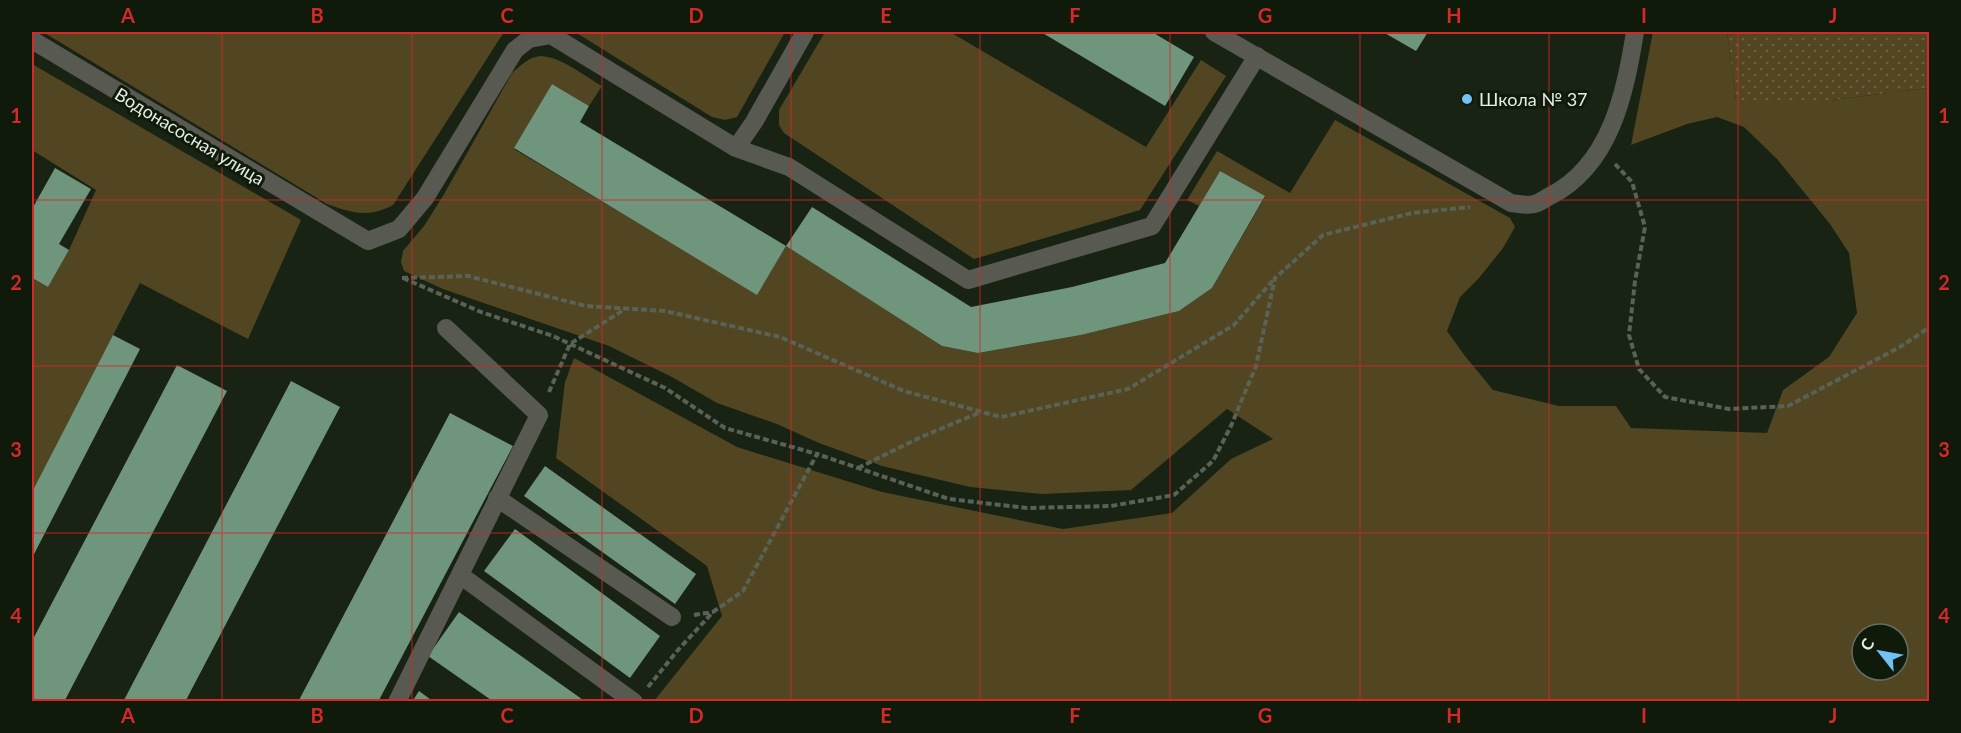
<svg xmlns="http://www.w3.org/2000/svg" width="1961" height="733" font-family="Lato,sans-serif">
<defs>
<pattern id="garden-dots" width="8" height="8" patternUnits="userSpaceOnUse" patternTransform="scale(1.5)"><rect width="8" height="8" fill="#514621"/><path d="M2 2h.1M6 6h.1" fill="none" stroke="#6a6141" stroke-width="1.8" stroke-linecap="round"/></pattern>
</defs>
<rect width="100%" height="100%" fill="#192314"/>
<!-- green -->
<path fill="#514621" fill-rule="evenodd" d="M 43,32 L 504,32 L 393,205 C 369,218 351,213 327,204 Z
M 575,32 L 785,32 L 737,117 L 725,120 L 712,117 Z
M 825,32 L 950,32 L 1146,147 L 1201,60 L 1226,76 L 1140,210 L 974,259 L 784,133 L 779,125 L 779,110 Z
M 1653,32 L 1727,32 L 1736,100 L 1831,100 L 1929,88 L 1929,701 L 654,701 L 722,616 L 707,566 L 556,458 L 565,382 L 574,358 L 737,447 L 882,492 L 1063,529 L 1172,513 L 1231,459 L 1273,439 L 1227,409 L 1131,490 L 1042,494 L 970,487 L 882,466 L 819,443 L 777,424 L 717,403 L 672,377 L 609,346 L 443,289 L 404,271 L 401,262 L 403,251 L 424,226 L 443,196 L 512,73 C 520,66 530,56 541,56 C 562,57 584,76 602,86 L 589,106 L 552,84 L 514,149 L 757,294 L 786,246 L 942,346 L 978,353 L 1081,335 L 1179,311 L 1212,288 L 1265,197 L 1220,171 L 1199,206 L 1187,200 L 1217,151 L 1290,193 L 1335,120 L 1510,218 L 1515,227 L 1503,248 L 1479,278 L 1460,297 L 1447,331 L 1465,356 L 1493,390 L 1559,406 L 1616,406 L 1631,428 L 1767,433 L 1783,390 L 1829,357 L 1857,313 L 1849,253 L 1830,224 L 1777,159 L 1744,127 L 1717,117 L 1687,124 L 1631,145 ZM 1862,634 L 1898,634 L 1898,670 L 1862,670 Z
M 32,64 L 301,220 L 248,339 L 140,283 L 32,492 L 32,281 L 33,279 L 48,287 L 69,250 L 96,190 L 32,150 Z"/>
<!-- garden -->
<path fill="url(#garden-dots)" d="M 1727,32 L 1929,32 L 1929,88 L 1831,100 L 1736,100 Z"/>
<!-- building -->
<path fill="#6f957c" d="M 1041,32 L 1152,32 L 1194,57 L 1165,106 Z
M 1383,32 L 1428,32 L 1416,51 Z
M 552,84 L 589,106 L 580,122 L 786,246 L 757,295 L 514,148 Z
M 55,168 L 91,189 L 59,244 L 69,250 L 48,287 L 32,278 L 32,209 Z
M 1220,171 L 1265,196 L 1212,288 L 1179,311 L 1081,335 L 978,353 L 942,346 L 786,246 L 812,207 L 971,307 L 1072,287 L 1165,263 Z
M 113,335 L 140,349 L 32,558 L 32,492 Z
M 177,365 L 227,391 L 64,702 L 32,702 L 32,641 Z
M 291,381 L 340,407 L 185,702 L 123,702 Z
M 450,413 L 513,446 L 378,702 L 298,702 Z
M 545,466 L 696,574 L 675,604 L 524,496 Z
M 515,529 L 660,636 L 630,678 L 484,571 Z
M 459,612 L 586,702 L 494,702 L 428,656 Z
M 419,691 L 434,702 L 412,702 Z"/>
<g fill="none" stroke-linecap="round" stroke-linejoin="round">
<!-- path -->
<path stroke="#596254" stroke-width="4" stroke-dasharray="6 3" stroke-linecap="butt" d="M 1615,164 L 1632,182 L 1645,227 L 1635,281 L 1629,335 L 1639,369 L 1665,397 L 1729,409 L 1788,406 L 1900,347 L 1930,327
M 402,278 L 468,276 L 586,306 L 665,311 L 780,337 L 904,391 L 1001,417 L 1128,389 L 1234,325 L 1274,279
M 403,278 L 481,312 L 553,336 L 665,388 L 725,428 L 817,454
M 549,392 L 570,344 L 625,309
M 858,468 L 921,437 L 981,412
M 694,615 L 713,612
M 648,687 L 678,650 L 713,612 L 743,591 L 817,454 L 949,499 L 1027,508 L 1111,506 L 1174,495 L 1213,461 L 1231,426 L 1256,366 L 1275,278 L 1323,235 L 1412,213 L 1470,207"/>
<!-- minor -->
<path stroke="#585a51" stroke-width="18" d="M 1214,32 L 1511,203 C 1518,204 1528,206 1534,204 C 1540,203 1545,198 1550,196 C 1611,165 1625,93 1635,32
M 32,40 L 368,241 L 399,229 L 425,198 L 515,50 L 529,39 L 551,35 L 736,148 L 754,122 L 805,32
M 736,148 L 789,167 L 968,280 L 1152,226 L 1257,56
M 497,498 L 672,617
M 460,575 L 634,702
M 397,702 L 539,415 L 446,328"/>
</g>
<!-- grid -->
<path fill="none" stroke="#d62828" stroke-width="1.5" stroke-opacity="0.55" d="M 222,32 L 222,702M 412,32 L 412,702M 602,32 L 602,702M 791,32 L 791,702M 980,32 L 980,702M 1170,32 L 1170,702M 1360,32 L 1360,702M 1549,32 L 1549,702M 1738,32 L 1738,702M 32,200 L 1930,200M 32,366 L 1930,366M 32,533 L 1930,533"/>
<!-- markers -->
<circle fill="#72c1f5" stroke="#101a0b" stroke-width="2" cx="1467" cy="99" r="6"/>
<g text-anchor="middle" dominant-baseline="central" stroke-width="6" stroke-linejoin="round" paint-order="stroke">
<!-- poi labels -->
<g font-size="18" fill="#e5ece1" stroke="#101a0b" text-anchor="start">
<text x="1479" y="99">Школа № 37</text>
</g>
<!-- street labels -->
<g font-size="18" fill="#e5ece1" stroke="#101a0b">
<text transform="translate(190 136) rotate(31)">Водонасосная улица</text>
</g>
</g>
<!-- border -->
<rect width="1961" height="733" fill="none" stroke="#101a0b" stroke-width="66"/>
<!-- north arrow -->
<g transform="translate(1880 652) rotate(301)"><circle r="28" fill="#101a0b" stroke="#656e61" stroke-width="1.5"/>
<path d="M0-4.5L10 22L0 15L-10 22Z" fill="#72c1f5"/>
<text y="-9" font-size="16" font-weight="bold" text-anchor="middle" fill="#e5ece1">С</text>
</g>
<rect x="33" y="33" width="1895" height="667" fill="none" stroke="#d62828" stroke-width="2"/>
<g font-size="20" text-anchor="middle" font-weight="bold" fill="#d62828">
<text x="128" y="23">A</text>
<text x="317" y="23">B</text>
<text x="507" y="23">C</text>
<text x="696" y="23">D</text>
<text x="886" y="23">E</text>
<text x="1075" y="23">F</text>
<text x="1265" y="23">G</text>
<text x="1454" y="23">H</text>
<text x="1644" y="23">I</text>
<text x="1833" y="23">J</text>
<text x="16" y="123">1</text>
<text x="1944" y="123">1</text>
<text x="16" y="290">2</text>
<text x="1944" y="290">2</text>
<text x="16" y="457">3</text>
<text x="1944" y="457">3</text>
<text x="16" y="623">4</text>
<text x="1944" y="623">4</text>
<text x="128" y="723">A</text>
<text x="317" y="723">B</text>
<text x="507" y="723">C</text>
<text x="696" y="723">D</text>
<text x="886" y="723">E</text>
<text x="1075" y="723">F</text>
<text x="1265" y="723">G</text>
<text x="1454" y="723">H</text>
<text x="1644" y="723">I</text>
<text x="1833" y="723">J</text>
</g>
</svg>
